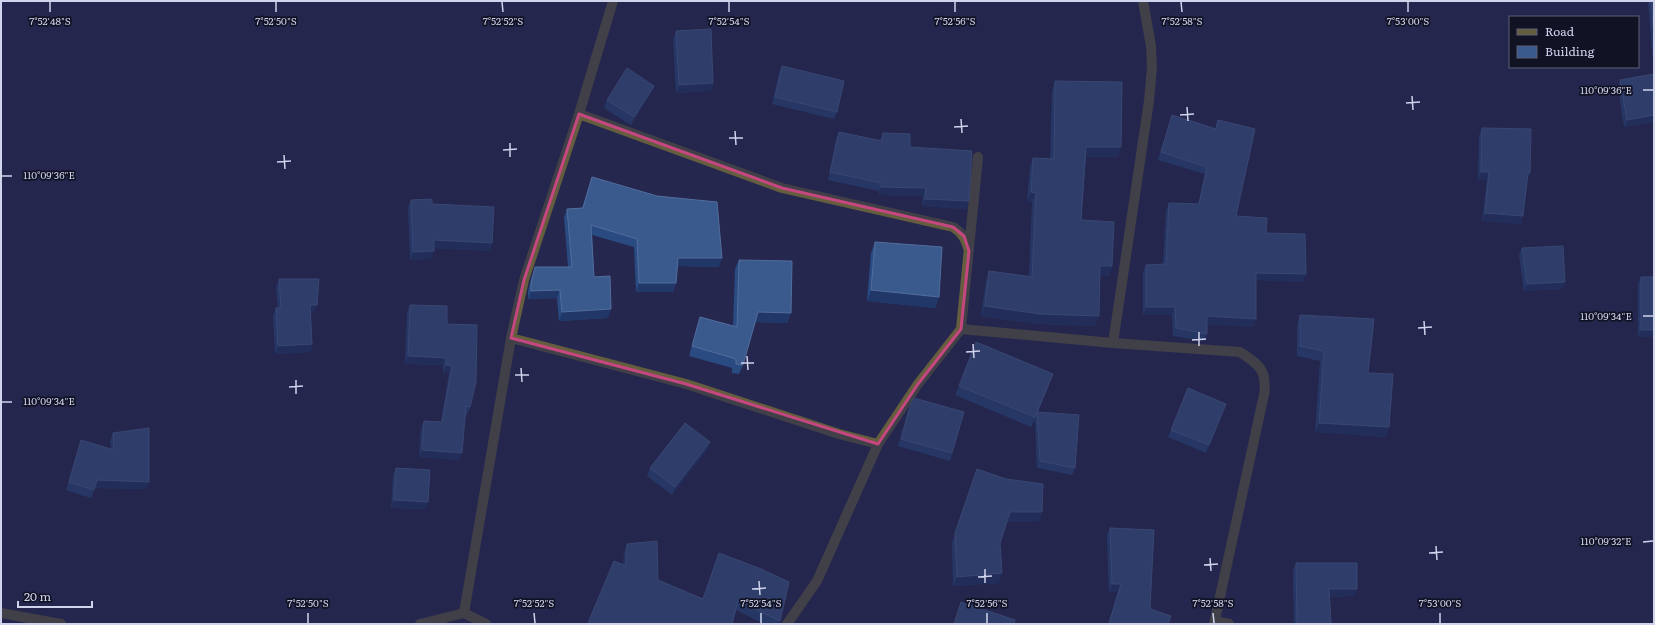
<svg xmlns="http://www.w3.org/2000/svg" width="1655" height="625" font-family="Literata,serif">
<rect width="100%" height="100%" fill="#25274e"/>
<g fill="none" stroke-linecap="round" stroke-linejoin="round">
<!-- street -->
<path stroke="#645e3e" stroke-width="10" d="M 579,114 L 782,188 L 953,227 C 963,233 966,240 969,251
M 961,329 L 978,157
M 511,338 L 524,280 L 579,114 L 613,1
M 1113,343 L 1149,101 L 1152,67 L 1151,46 L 1143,1
M 1,613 L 61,624
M 464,613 L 511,338 L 686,384 L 839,434 L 878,444 L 918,384 L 961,329 L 1113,343 L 1240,352 C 1247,357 1260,364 1263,374 C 1265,378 1264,385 1265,390 L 1214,624
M 1215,621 L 1229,624
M 420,624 L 464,613 L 486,624
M 787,624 L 817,581 L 878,444"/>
</g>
<!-- wall -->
<path fill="#294b82" d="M 1648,1 L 1654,1 L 1654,122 L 1624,127 L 1618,87 L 1620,80 L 1654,74 Z
M 676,31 L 713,83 L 711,91 L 676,93 L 673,39 Z
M 782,66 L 837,112 L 834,119 L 772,104 L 779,74 Z
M 1055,81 L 1118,157 L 1086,157 L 1081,220 L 1112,266 L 1109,276 L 1100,276 L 1095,326 L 1037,324 L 981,316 L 986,281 L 989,271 L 1029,276 L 1032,202 L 1027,202 L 1030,167 L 1033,158 L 1050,159 L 1052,91 Z
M 651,93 L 631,125 L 604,108 L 607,100 Z
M 1172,115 L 1215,129 L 1218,120 L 1236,216 L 1266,233 L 1303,282 L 1256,280 L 1256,319 L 1253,327 L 1207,324 L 1207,334 L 1204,341 L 1173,336 L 1172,315 L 1143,315 L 1143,272 L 1146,265 L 1163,264 L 1166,211 L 1169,203 L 1198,204 L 1205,174 L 1158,160 Z
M 1482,128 L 1530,173 L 1527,180 L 1521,224 L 1482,221 L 1487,180 L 1478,180 L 1479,136 Z
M 839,132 L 880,141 L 883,133 L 910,147 L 966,209 L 922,206 L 923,196 L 879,195 L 879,191 L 828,180 L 836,140 Z
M 592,177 L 719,267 L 678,266 L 676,283 L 673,292 L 636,292 L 634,247 L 592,235 L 594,277 L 608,318 L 559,321 L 557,298 L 528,299 L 528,291 L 532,276 L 535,267 L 568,267 L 564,217 L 567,209 L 582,208 Z
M 411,200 L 432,204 L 492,243 L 490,251 L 434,248 L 431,259 L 410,260 L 408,207 Z
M 875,242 L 939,297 L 935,308 L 867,301 L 871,253 Z
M 1522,248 L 1563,289 L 1524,291 L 1519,255 Z
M 739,260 L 791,313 L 787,323 L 755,322 L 743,365 L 739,374 L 732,373 L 732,368 L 689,356 L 697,327 L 700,317 L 733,326 L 735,269 Z
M 1641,277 L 1654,277 L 1654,337 L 1638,337 L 1638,284 Z
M 279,279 L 314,312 L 311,313 L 312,344 L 310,352 L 275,354 L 273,316 L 276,308 L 278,308 L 276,287 Z
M 410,305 L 447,324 L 470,407 L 467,415 L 465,414 L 459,460 L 419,457 L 421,428 L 424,421 L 441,422 L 449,373 L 443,373 L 443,365 L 405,364 L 407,313 Z
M 1300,315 L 1368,373 L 1386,437 L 1315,432 L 1320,361 L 1297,356 L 1297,325 Z
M 1049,384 L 1038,412 L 1075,468 L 1072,475 L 1037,468 L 1035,419 L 1031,427 L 955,395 L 959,386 Z
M 911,403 L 952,453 L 950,461 L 898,446 L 908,411 Z
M 1223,411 L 1206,453 L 1168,437 L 1171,430 Z
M 113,433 L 146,489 L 95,488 L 91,498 L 66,490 L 81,440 L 111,449 L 110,441 Z
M 707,450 L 672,495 L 647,476 L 650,468 Z
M 396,468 L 425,509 L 391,508 L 393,476 Z
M 977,469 L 1042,512 L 1039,521 L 1007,522 L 1000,543 L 999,583 L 953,586 L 952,543 Z
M 1110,528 L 1150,609 L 1168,624 L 1108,624 L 1118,591 L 1109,592 L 1107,535 Z
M 627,544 L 658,580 L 703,599 L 719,553 L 780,621 L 779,624 L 764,624 L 736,610 L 732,624 L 588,624 L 614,561 L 623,565 L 624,553 Z
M 1296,563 L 1354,596 L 1330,597 L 1331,624 L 1294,624 L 1293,571 Z"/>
<!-- shaded-wall -->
<path fill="#203768" d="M 713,83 L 711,91 L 676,93 L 679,85 Z
M 654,86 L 651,93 L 631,125 L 634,117 Z
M 1654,115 L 1654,122 L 1624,127 L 1627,120 Z
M 1086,147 L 1121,147 L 1118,157 L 1083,157 Z
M 1481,172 L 1489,172 L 1487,180 L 1478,180 Z
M 1528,173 L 1530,173 L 1527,180 Z
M 881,187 L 926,188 L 923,196 L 879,195 Z
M 1031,192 L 1036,193 L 1032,202 L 1027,202 Z
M 925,199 L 969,201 L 966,209 L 922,206 Z
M 1485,213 L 1523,216 L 1521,224 L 1482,221 Z
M 434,240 L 492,243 L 490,251 L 431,248 Z
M 434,251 L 431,259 L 410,260 L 413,252 Z
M 678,258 L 722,258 L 719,267 L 675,266 Z
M 1100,266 L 1112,266 L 1109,276 L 1097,276 Z
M 1256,273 L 1306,274 L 1303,282 L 1254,280 Z
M 1565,282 L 1563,289 L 1524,291 L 1527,284 Z
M 639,283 L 676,283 L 673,292 L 636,292 Z
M 560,290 L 557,298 L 528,299 L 531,291 Z
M 871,290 L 939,297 L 935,308 L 867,301 Z
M 310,305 L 317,305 L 314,312 L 307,313 Z
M 985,306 L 1099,316 L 1095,326 L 1037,324 L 981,316 Z
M 1146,307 L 1175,307 L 1172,315 L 1143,315 Z
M 611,309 L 608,318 L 559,321 L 562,312 Z
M 758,312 L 791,313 L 787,323 L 754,322 Z
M 1207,316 L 1256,319 L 1253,327 L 1204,324 Z
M 1641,330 L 1654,330 L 1654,337 L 1638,337 Z
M 312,344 L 310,352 L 275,354 L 278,346 Z
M 408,356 L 446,358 L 443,365 L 405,364 Z
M 446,365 L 452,366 L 449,373 L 443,373 Z
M 1319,423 L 1389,427 L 1386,437 L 1315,432 Z
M 710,442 L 707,450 L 672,495 L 675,487 Z
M 422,450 L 462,453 L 459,460 L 419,457 Z
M 97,480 L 149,482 L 146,489 L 94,488 Z
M 394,500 L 428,502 L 425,509 L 391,508 Z
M 1010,512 L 1042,512 L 1039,521 L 1007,522 Z
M 1002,573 L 999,583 L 953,586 L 957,577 Z
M 1112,584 L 1121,584 L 1118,591 L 1109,592 Z
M 1329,589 L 1357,589 L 1354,596 L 1327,597 Z"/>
<!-- building -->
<path fill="#3a5a8d" stroke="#526d9c" d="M 1651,1 L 1654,1 L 1654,35 Z
M 711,29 L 713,83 L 679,85 L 676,31 Z
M 782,66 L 844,81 L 837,112 L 775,97 Z
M 627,68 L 654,86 L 634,117 L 607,100 Z
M 1654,74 L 1654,115 L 1627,120 L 1620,80 Z
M 1055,81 L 1122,82 L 1121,147 L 1086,147 L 1081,220 L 1114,222 L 1112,266 L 1100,266 L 1099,316 L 1040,314 L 985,306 L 989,271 L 1032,277 L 1036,193 L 1031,192 L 1033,158 L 1054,159 Z
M 1172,115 L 1216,129 L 1218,120 L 1255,129 L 1236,216 L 1267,218 L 1266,233 L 1305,234 L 1306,274 L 1256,273 L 1256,319 L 1207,316 L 1207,334 L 1176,328 L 1175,307 L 1146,307 L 1146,265 L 1166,264 L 1169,203 L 1199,204 L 1207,167 L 1161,152 Z
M 1482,128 L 1531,129 L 1530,173 L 1528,173 L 1523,216 L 1485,213 L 1489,172 L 1481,172 Z
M 839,132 L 882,141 L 883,133 L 910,134 L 910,147 L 972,151 L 969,201 L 925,199 L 926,188 L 881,187 L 881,183 L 830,172 Z
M 592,177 L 657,196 L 717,202 L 722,258 L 678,258 L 676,283 L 639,283 L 637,239 L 591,225 L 594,277 L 610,276 L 611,309 L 562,312 L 560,290 L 531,291 L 531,283 L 535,267 L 572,267 L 567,209 L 583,208 Z
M 432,199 L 432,204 L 494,207 L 492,243 L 434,240 L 434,251 L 413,252 L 411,200 Z
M 875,242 L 942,247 L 939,297 L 871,290 Z
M 1563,246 L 1565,282 L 1527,284 L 1522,248 Z
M 739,260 L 792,261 L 791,313 L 758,312 L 743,365 L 736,364 L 736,359 L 692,346 L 700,317 L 737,327 Z
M 1641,277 L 1654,277 L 1654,330 L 1641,330 Z
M 279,279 L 319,279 L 317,305 L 310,305 L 312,344 L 278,346 L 276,308 L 281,308 Z
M 410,305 L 447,306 L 447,324 L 477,325 L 476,382 L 470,407 L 466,406 L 462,453 L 422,450 L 424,421 L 442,422 L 452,366 L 446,365 L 446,358 L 408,356 Z
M 1300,315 L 1374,319 L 1368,373 L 1393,374 L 1389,427 L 1319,423 L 1324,351 L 1300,346 Z
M 976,342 L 1053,374 L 1035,417 L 959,386 Z
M 1188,388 L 1226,404 L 1209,445 L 1171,430 Z
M 914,398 L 964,412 L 952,453 L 901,439 L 911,403 Z
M 1037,412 L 1079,415 L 1075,468 L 1040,461 Z
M 685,423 L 710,442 L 675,487 L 650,468 Z
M 149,428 L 149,482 L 97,480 L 94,490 L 69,482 L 81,440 L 114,450 L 113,433 Z
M 396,468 L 430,470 L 428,502 L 394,500 Z
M 977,469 L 1006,479 L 1043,484 L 1042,512 L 1010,512 L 1000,543 L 1002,573 L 957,577 L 955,533 Z
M 1110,528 L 1154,530 L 1150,609 L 1171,616 L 1168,624 L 1109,624 L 1121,584 L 1112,584 Z
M 657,541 L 658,580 L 703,599 L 719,553 L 761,569 L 789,582 L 780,621 L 738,601 L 732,624 L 590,624 L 588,623 L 614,561 L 626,566 L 627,544 Z
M 1296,563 L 1357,563 L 1357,589 L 1329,589 L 1331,623 L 1297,624 Z
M 961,602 L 1015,620 L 1014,624 L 954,624 Z"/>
<!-- marked area -->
<path d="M0 0H1655V625H0ZM 579,114 L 782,188 L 953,227 L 964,236 L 969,251 L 961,329 L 918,384 L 878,444 L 686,384 L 511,338 L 524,280 Z" fill="#25274e" fill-opacity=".55" fill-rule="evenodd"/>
<path fill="none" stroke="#c5477f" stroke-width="3" stroke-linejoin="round" d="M 579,114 L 782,188 L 953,227 L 964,236 L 969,251 L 961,329 L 918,384 L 878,444 L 686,384 L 511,338 L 524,280 Z"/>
<!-- ticks -->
<path fill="none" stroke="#cfd3ec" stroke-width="1.5" d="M 50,2 L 50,12M 276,2 L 276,12M 502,2 L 503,12M 729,2 L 729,12M 955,2 L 955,12M 1181,2 L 1182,12M 1408,2 L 1408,12M 1643,90 L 1653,90M 1412,96 L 1413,110M 1406,103 L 1420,102M 1187,107 L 1188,121M 1180,115 L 1194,114M 961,119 L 962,133M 954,127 L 968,126M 735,131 L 736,145M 729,138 L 743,138M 510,143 L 510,157M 503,150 L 517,149M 284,155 L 285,169M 277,162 L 291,161M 2,176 L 12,176M 1643,316 L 1653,316M 1424,321 L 1425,335M 1418,328 L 1432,327M 1199,332 L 1199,346M 1192,340 L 1206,339M 973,344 L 974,358M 966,352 L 980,351M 747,356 L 748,370M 741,363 L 754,363M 521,368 L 522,382M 515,375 L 529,375M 296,380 L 296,394M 289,387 L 303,386M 2,402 L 12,402M 1643,542 L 1653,541M 1436,546 L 1437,560M 1429,553 L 1443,552M 1210,558 L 1211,571M 1204,565 L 1218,564M 985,569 L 985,583M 978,577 L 992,576M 759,581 L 760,595M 752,589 L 766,588M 308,613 L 308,623M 534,613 L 535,623M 761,613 L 761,623M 987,613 L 987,623M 1213,613 L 1214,623M 1440,613 L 1440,623"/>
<g font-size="10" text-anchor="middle" fill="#cfd3ec" stroke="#111224" stroke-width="3.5" stroke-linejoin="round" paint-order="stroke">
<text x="50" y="25">7°52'48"S</text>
<text x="276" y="25">7°52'50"S</text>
<text x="503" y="25">7°52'52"S</text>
<text x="729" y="25">7°52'54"S</text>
<text x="955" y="25">7°52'56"S</text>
<text x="1182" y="25">7°52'58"S</text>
<text x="1408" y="25">7°53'00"S</text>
<text x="1606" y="94">110°09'36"E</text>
<text x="49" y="179">110°09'36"E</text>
<text x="1606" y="320">110°09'34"E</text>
<text x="49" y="405">110°09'34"E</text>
<text x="1606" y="545">110°09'32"E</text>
<text x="308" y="607">7°52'50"S</text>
<text x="534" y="607">7°52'52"S</text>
<text x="761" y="607">7°52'54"S</text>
<text x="987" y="607">7°52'56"S</text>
<text x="1213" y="607">7°52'58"S</text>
<text x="1440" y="607">7°53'00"S</text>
</g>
<!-- border -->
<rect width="1655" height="625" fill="none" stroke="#cfd3ec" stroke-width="4"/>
<!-- legend -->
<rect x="1509" y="16" width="130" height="52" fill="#111224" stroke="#5d5f74"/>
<rect x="1517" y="29" width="20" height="6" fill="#645e3e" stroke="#5d5f74"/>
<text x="1545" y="36" font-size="12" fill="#cfd3ec">Road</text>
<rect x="1517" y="46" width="20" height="12" fill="#3a5a8d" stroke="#5d5f74"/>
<text x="1545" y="56" font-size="12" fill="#cfd3ec">Building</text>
<!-- scale -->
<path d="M18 601v6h74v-6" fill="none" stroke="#cfd3ec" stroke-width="2"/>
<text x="24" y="601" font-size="12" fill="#cfd3ec" stroke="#111224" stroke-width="3" paint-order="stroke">20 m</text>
</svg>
